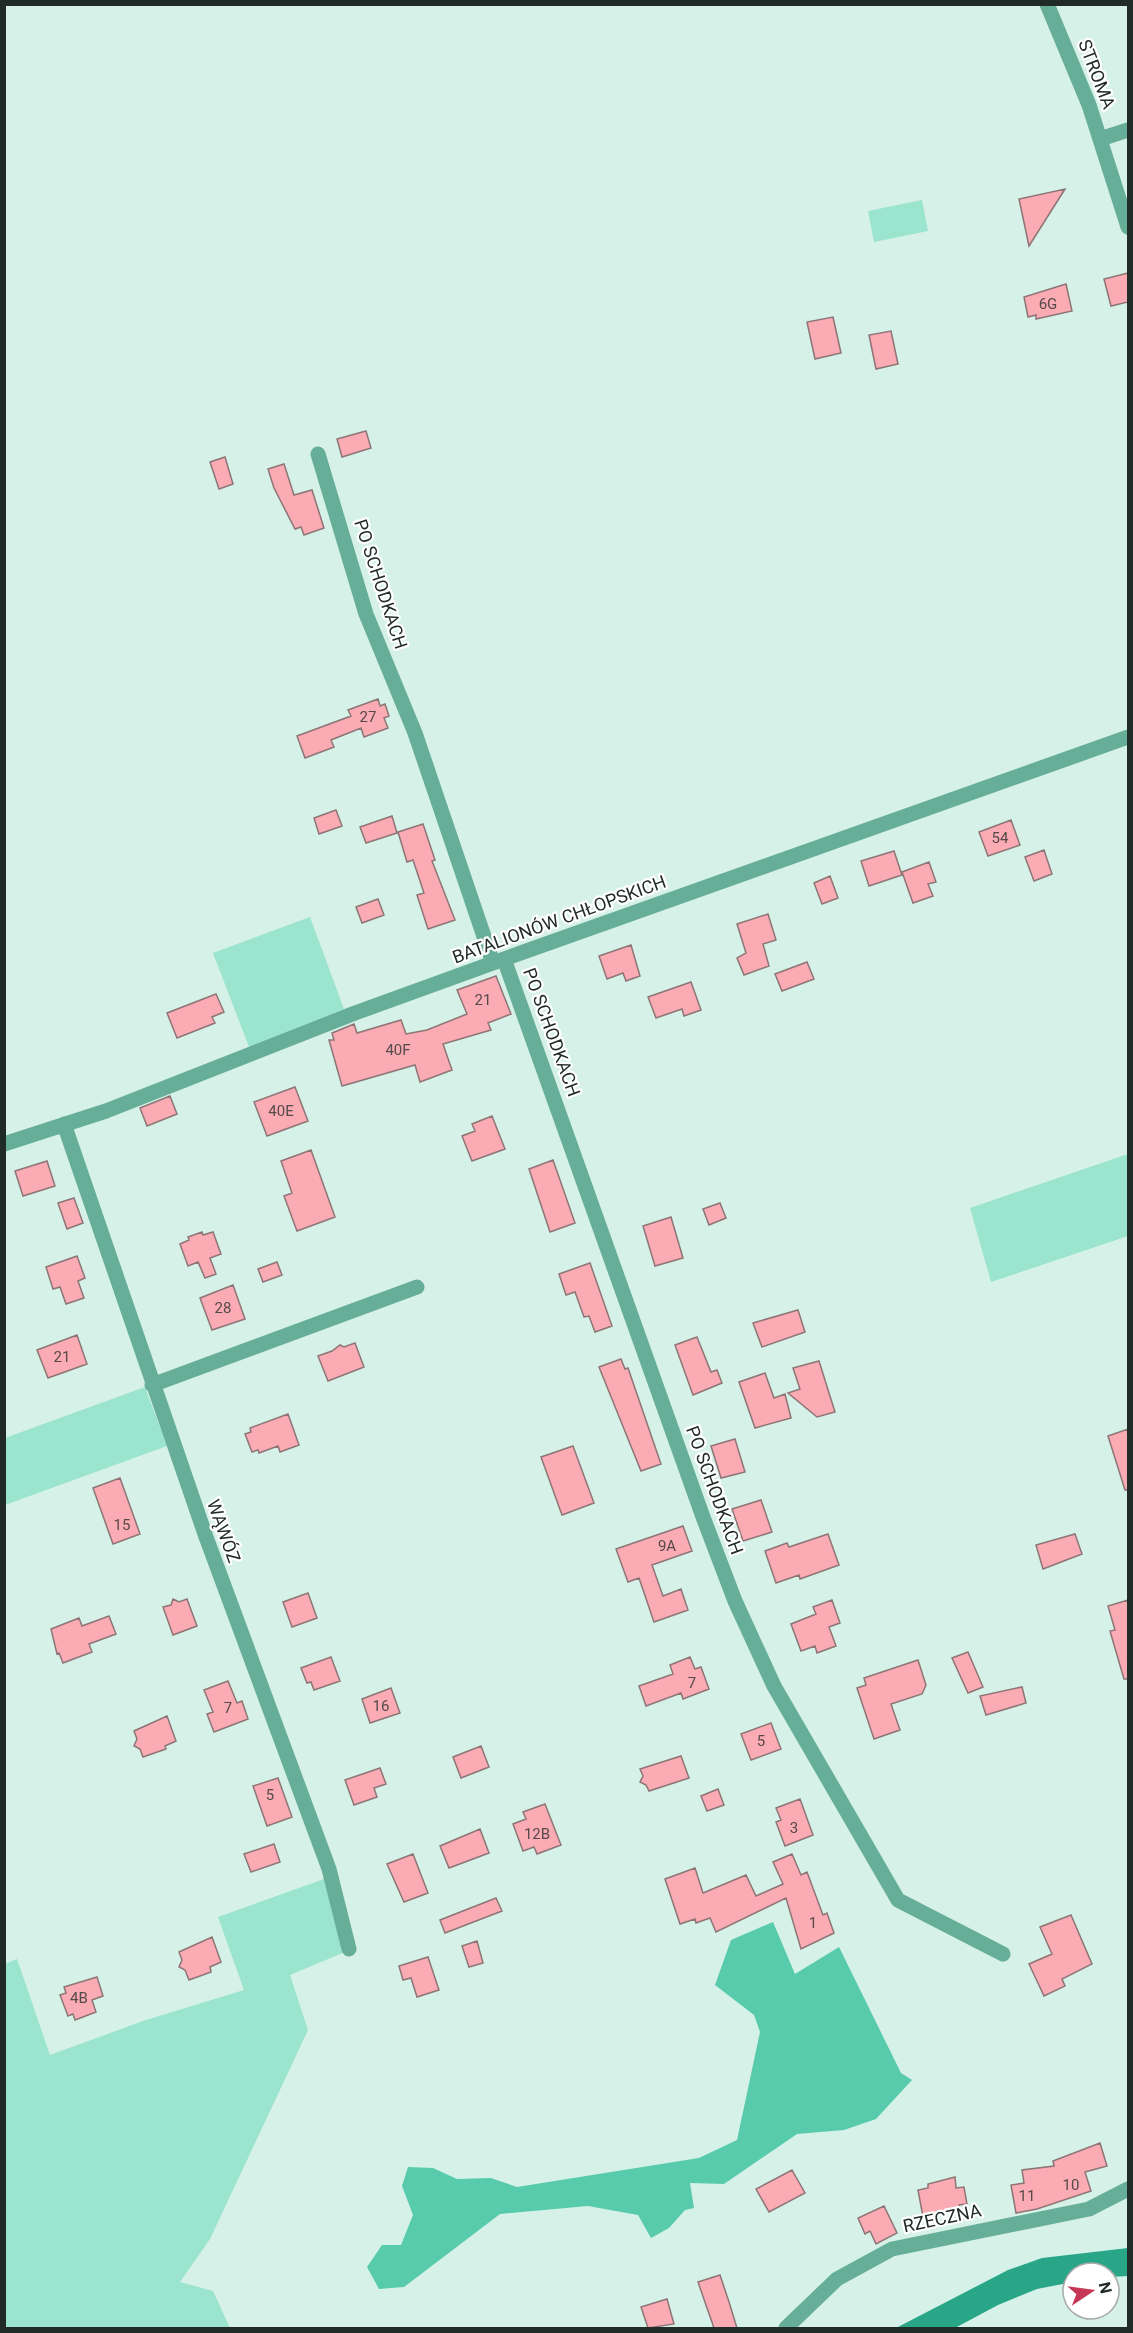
<svg xmlns="http://www.w3.org/2000/svg" width="1133" height="2333" font-family="Roboto,sans-serif">
<rect width="100%" height="100%" fill="#d6f1e7"/>
<!-- green -->
<path fill="#9be4cd" d="M 922,200 L 928,231 L 874,242 L 868,211 Z
M 310,917 L 344,1009 L 249,1047 L 213,953 Z
M 1128,1154 L 1128,1236 L 991,1282 L 970,1208 Z
M 145,1387 L 167,1446 L 5,1505 L 5,1438 Z
M 324,1879 L 345,1952 L 290,1975 L 308,2030 L 210,2239 L 180,2282 L 213,2291 L 230,2328 L 5,2328 L 5,1964 L 17,1959 L 50,2055 L 143,2021 L 244,1990 L 218,1917 Z"/>
<!-- forest -->
<path fill="#57cbab" d="M 773,1922 L 795,1974 L 839,1947 L 901,2073 L 912,2080 L 876,2119 L 844,2130 L 797,2134 L 724,2184 L 690,2183 L 694,2208 L 685,2210 L 669,2228 L 651,2238 L 638,2215 L 588,2206 L 500,2214 L 404,2287 L 379,2289 L 367,2267 L 382,2245 L 401,2245 L 413,2215 L 402,2186 L 408,2167 L 433,2168 L 457,2179 L 491,2178 L 517,2187 L 699,2158 L 737,2140 L 760,2032 L 754,2015 L 715,1985 L 731,1940 Z"/>
<!-- water -->
<path fill="#29a688" d="M 1128,2248 L 1128,2276 L 1109,2277 L 1109,2273 L 1073,2273 L 1073,2282 L 1037,2289 L 998,2305 L 955,2328 L 896,2328 L 1008,2270 L 1042,2258 Z"/>
<!-- building -->
<path fill="#faabb3" stroke="#8d7576" stroke-width="1.5" d="M 1065,189 L 1029,246 L 1019,199 Z
M 1128,273 L 1128,302 L 1111,306 L 1104,279 Z
M 1066,284 L 1072,311 L 1036,319 L 1036,315 L 1028,317 L 1024,297 Z
M 833,317 L 841,353 L 815,359 L 807,322 Z
M 891,331 L 898,364 L 876,369 L 869,335 Z
M 366,431 L 371,448 L 342,457 L 337,439 Z
M 225,457 L 233,484 L 219,489 L 210,462 Z
M 284,464 L 294,495 L 312,490 L 324,528 L 304,535 L 301,527 L 295,529 L 274,488 L 268,469 Z
M 378,699 L 380,706 L 385,704 L 389,716 L 384,718 L 388,728 L 364,737 L 361,728 L 331,740 L 334,747 L 305,758 L 297,736 L 351,716 L 348,710 Z
M 336,810 L 342,826 L 319,834 L 314,818 Z
M 392,816 L 397,833 L 366,843 L 360,827 Z
M 1011,820 L 1020,845 L 988,856 L 979,832 Z
M 423,824 L 435,860 L 432,861 L 455,920 L 428,929 L 417,895 L 424,893 L 413,860 L 407,862 L 398,832 Z
M 1044,850 L 1052,874 L 1034,881 L 1025,857 Z
M 894,851 L 902,875 L 869,886 L 861,861 Z
M 929,862 L 936,882 L 928,884 L 933,896 L 913,903 L 902,872 Z
M 830,876 L 838,898 L 822,904 L 814,883 Z
M 378,899 L 384,915 L 362,923 L 356,907 Z
M 768,914 L 776,940 L 763,944 L 769,966 L 744,975 L 737,958 L 746,953 L 737,924 Z
M 631,945 L 640,976 L 626,981 L 623,973 L 607,979 L 599,956 Z
M 807,962 L 814,979 L 782,991 L 775,974 Z
M 496,976 L 511,1014 L 488,1023 L 491,1030 L 443,1044 L 452,1070 L 420,1082 L 415,1065 L 342,1086 L 329,1040 L 334,1040 L 332,1033 L 354,1024 L 357,1033 L 401,1020 L 406,1034 L 427,1030 L 467,1014 L 457,990 Z
M 691,982 L 701,1010 L 684,1016 L 682,1009 L 656,1018 L 648,997 Z
M 216,994 L 224,1012 L 212,1017 L 215,1023 L 177,1038 L 167,1013 Z
M 295,1087 L 308,1121 L 267,1136 L 254,1102 Z
M 170,1096 L 177,1114 L 147,1126 L 140,1108 Z
M 492,1116 L 505,1149 L 472,1161 L 462,1136 L 475,1131 L 472,1124 Z
M 311,1150 L 335,1217 L 297,1231 L 284,1196 L 292,1193 L 281,1161 Z
M 553,1160 L 575,1223 L 550,1232 L 529,1169 Z
M 47,1161 L 55,1186 L 23,1196 L 15,1171 Z
M 74,1198 L 83,1223 L 67,1229 L 58,1203 Z
M 720,1203 L 726,1218 L 709,1225 L 703,1209 Z
M 671,1217 L 683,1258 L 655,1266 L 643,1226 Z
M 202,1232 L 203,1235 L 213,1232 L 221,1254 L 210,1258 L 216,1274 L 205,1278 L 198,1262 L 188,1266 L 180,1244 L 189,1240 L 188,1237 Z
M 77,1256 L 85,1278 L 78,1281 L 84,1298 L 66,1304 L 60,1287 L 53,1289 L 46,1267 Z
M 277,1262 L 282,1275 L 263,1282 L 258,1269 Z
M 590,1263 L 612,1326 L 595,1332 L 589,1316 L 584,1317 L 575,1292 L 566,1295 L 559,1274 Z
M 233,1285 L 245,1319 L 212,1330 L 200,1298 Z
M 798,1310 L 805,1332 L 762,1347 L 753,1323 Z
M 77,1335 L 87,1364 L 48,1378 L 37,1350 Z
M 697,1337 L 711,1372 L 717,1370 L 722,1383 L 693,1395 L 675,1345 Z
M 355,1343 L 364,1367 L 328,1381 L 318,1356 L 332,1351 L 340,1345 L 344,1347 Z
M 621,1359 L 625,1369 L 628,1368 L 661,1464 L 641,1471 L 599,1367 Z
M 819,1361 L 835,1412 L 817,1417 L 788,1393 L 800,1389 L 793,1368 Z
M 765,1373 L 774,1398 L 785,1394 L 791,1418 L 755,1428 L 739,1382 Z
M 288,1414 L 299,1445 L 280,1452 L 278,1446 L 259,1453 L 258,1450 L 252,1452 L 245,1434 L 251,1432 L 250,1428 Z
M 1128,1429 L 1128,1490 L 1125,1490 L 1108,1436 Z
M 735,1439 L 745,1472 L 721,1478 L 711,1446 Z
M 573,1446 L 594,1503 L 562,1515 L 541,1457 Z
M 120,1478 L 140,1534 L 113,1544 L 93,1488 Z
M 761,1500 L 772,1532 L 743,1541 L 732,1509 Z
M 683,1526 L 692,1551 L 652,1565 L 663,1596 L 681,1589 L 688,1610 L 654,1622 L 639,1578 L 628,1582 L 616,1549 Z
M 828,1534 L 839,1565 L 800,1579 L 799,1575 L 776,1583 L 765,1551 L 787,1543 L 789,1547 Z
M 1075,1534 L 1082,1554 L 1043,1569 L 1036,1545 Z
M 308,1593 L 317,1618 L 292,1627 L 283,1602 Z
M 173,1599 L 179,1602 L 187,1599 L 197,1626 L 173,1635 L 163,1607 L 171,1605 Z
M 832,1600 L 840,1623 L 829,1627 L 836,1646 L 817,1653 L 815,1646 L 801,1651 L 791,1624 L 816,1614 L 813,1607 Z
M 1128,1600 L 1128,1679 L 1124,1679 L 1110,1631 L 1115,1630 L 1108,1606 Z
M 109,1616 L 116,1634 L 89,1644 L 92,1652 L 63,1663 L 59,1653 L 57,1654 L 51,1629 L 79,1618 L 82,1626 Z
M 968,1652 L 983,1687 L 968,1693 L 952,1658 Z
M 331,1657 L 340,1681 L 314,1690 L 311,1682 L 307,1683 L 301,1668 Z
M 690,1657 L 695,1669 L 701,1667 L 709,1689 L 683,1699 L 681,1693 L 646,1706 L 639,1686 L 673,1674 L 670,1665 Z
M 918,1660 L 926,1685 L 922,1694 L 891,1704 L 900,1730 L 874,1739 L 857,1688 L 866,1685 L 864,1678 Z
M 228,1681 L 237,1703 L 242,1701 L 248,1719 L 214,1732 L 207,1714 L 213,1712 L 204,1690 Z
M 1022,1687 L 1026,1703 L 986,1715 L 980,1696 Z
M 391,1688 L 400,1713 L 370,1723 L 362,1699 Z
M 167,1716 L 176,1741 L 165,1746 L 166,1749 L 143,1757 L 140,1749 L 134,1746 L 137,1739 L 134,1731 Z
M 771,1723 L 781,1749 L 751,1760 L 741,1734 Z
M 481,1746 L 489,1767 L 461,1778 L 453,1757 Z
M 681,1756 L 689,1778 L 649,1791 L 646,1785 L 640,1782 L 643,1776 L 640,1769 Z
M 380,1768 L 386,1784 L 374,1788 L 377,1797 L 354,1805 L 345,1780 Z
M 278,1778 L 292,1817 L 267,1826 L 253,1786 Z
M 718,1789 L 724,1805 L 707,1811 L 701,1796 Z
M 800,1799 L 813,1835 L 785,1846 L 776,1822 L 781,1820 L 776,1808 Z
M 545,1804 L 561,1845 L 537,1854 L 534,1847 L 523,1851 L 513,1824 L 526,1819 L 523,1812 Z
M 480,1829 L 489,1853 L 449,1868 L 440,1846 Z
M 274,1844 L 280,1862 L 251,1872 L 244,1854 Z
M 413,1854 L 428,1893 L 404,1902 L 387,1864 Z
M 792,1854 L 801,1875 L 807,1872 L 823,1915 L 827,1913 L 834,1933 L 801,1949 L 786,1898 L 716,1932 L 710,1918 L 696,1923 L 695,1919 L 680,1924 L 665,1879 L 695,1868 L 703,1893 L 746,1875 L 756,1896 L 783,1884 L 773,1862 Z
M 496,1898 L 502,1911 L 445,1933 L 440,1920 Z
M 1071,1915 L 1092,1964 L 1062,1979 L 1065,1986 L 1044,1996 L 1029,1964 L 1052,1954 L 1040,1927 Z
M 212,1937 L 221,1962 L 210,1967 L 211,1972 L 189,1980 L 185,1970 L 179,1967 L 182,1960 L 179,1952 Z
M 477,1941 L 483,1963 L 469,1967 L 462,1946 Z
M 428,1957 L 439,1990 L 417,1997 L 411,1978 L 403,1980 L 399,1966 Z
M 97,1977 L 103,1996 L 92,2000 L 96,2012 L 75,2020 L 73,2014 L 68,2016 L 60,1995 L 66,1993 L 64,1987 Z
M 1100,2143 L 1107,2166 L 1085,2172 L 1091,2191 L 1037,2209 L 1016,2213 L 1011,2185 L 1024,2183 L 1022,2170 L 1054,2166 L 1053,2161 Z
M 792,2170 L 805,2193 L 769,2212 L 756,2189 Z
M 955,2177 L 956,2188 L 964,2187 L 967,2204 L 959,2205 L 960,2211 L 923,2217 L 918,2190 L 928,2188 L 928,2184 Z
M 884,2206 L 897,2233 L 876,2244 L 870,2231 L 865,2234 L 858,2218 Z
M 720,2275 L 729,2302 L 737,2328 L 714,2328 L 698,2282 Z
M 667,2299 L 674,2324 L 648,2328 L 641,2307 Z"/>
<g fill="none" stroke-linecap="round" stroke-linejoin="round">
<!-- street -->
<path stroke="#67ae98" stroke-width="15" d="M 1047,4 L 1089,105 L 1128,227
M 1100,139 L 1128,130
M 318,454 L 366,614 L 415,733 L 493,963
M 504,959 L 703,1517 L 735,1601 L 774,1686 L 898,1900 L 1003,1954
M 64,1124 L 206,1537 L 329,1869 L 349,1949
M 4,1144 L 106,1111 L 355,1013 L 504,959 L 1128,737
M 152,1385 L 417,1287
M 786,2328 L 837,2279 L 892,2249 L 1089,2209 L 1128,2189"/>
</g>
<g text-anchor="middle" dominant-baseline="central" stroke-width="4.5" stroke-linejoin="round" paint-order="stroke">
<!-- number labels -->
<g font-size="15" fill="#564a4a">
<text x="1048" y="304">6G</text>
<text x="368" y="717">27</text>
<text x="1000" y="838">54</text>
<text x="483" y="1000">21</text>
<text x="398" y="1050">40F</text>
<text x="281" y="1111">40E</text>
<text x="223" y="1308">28</text>
<text x="62" y="1357">21</text>
<text x="122" y="1525">15</text>
<text x="667" y="1546">9A</text>
<text x="692" y="1683">7</text>
<text x="381" y="1706">16</text>
<text x="228" y="1708">7</text>
<text x="761" y="1741">5</text>
<text x="270" y="1795">5</text>
<text x="794" y="1828">3</text>
<text x="537" y="1834">12B</text>
<text x="813" y="1923">1</text>
<text x="79" y="1998">4B</text>
<text x="1071" y="2185">10</text>
<text x="1027" y="2196">11</text>
</g>
<!-- street labels -->
<g font-size="18" fill="#202a27" stroke="#fff">
<text transform="translate(1097 74) rotate(69)">STROMA</text>
<text transform="translate(381 584) rotate(72)">PO SCHODKACH</text>
<text transform="translate(559 919) rotate(-20)">BATALIONÓW CHŁOPSKICH</text>
<text transform="translate(552 1032) rotate(70)">PO SCHODKACH</text>
<text transform="translate(715 1490) rotate(70)">PO SCHODKACH</text>
<text transform="translate(224 1531) rotate(70)">WĄWÓZ</text>
<text transform="translate(942 2218) rotate(-12)">RZECZNA</text>
</g>
</g>
<!-- border -->
<rect width="1133" height="2333" fill="none" stroke="#202a27" stroke-width="12"/>
<!-- north arrow -->
<g transform="translate(1091 2291) rotate(77)"><circle r="28" fill="#ffffff" stroke="#a6aaa9" stroke-width="1.5"/>
<path d="M0-4.5L10 22L0 15L-10 22Z" fill="#c63655"/>
<text y="-9" font-size="16" font-weight="bold" text-anchor="middle" fill="#202a27">N</text>
</g>
</svg>
